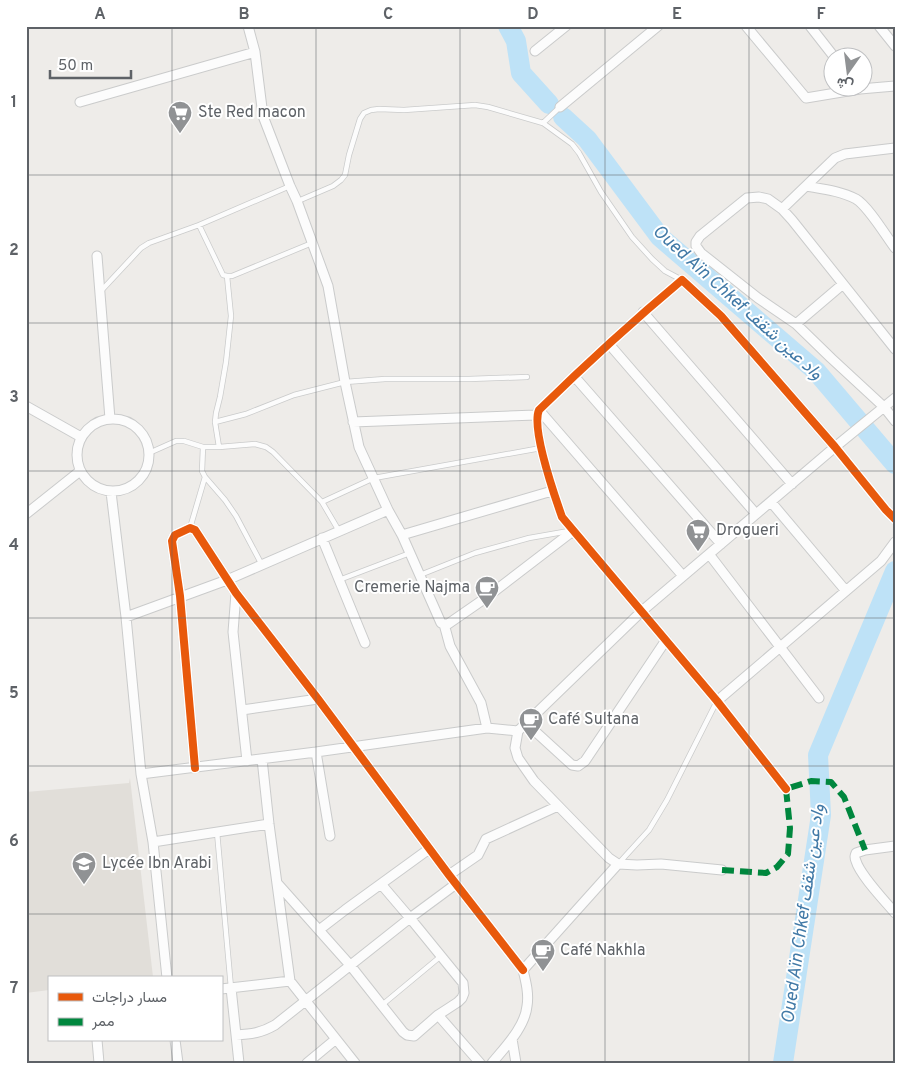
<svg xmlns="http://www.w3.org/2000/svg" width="921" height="1089" font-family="Overpass,Vazirmatn,sans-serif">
<rect width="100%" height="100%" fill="#eeece9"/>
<!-- education -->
<path fill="#e1ded9" d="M 130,778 L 153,977 L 49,978 L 49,990 L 26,993 L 26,792 L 129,783 Z"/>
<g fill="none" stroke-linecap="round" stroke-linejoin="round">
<!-- river -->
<path stroke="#bee2f7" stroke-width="20" d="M 508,26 L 516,41 L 521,73 L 549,104
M 563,117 L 587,139 L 660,237 L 816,371 L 895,464
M 783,1063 L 821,815 L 818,755 L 895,571"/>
<defs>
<path id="lane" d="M 543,123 L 560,107
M 298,201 L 333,186 L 341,180 L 345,175 L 349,155 L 360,119 L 364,113 L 371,110 L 379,109 L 404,110 L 475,105 L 488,107 L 543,123 L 572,144 L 579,153 L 601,192 L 632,237 L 652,259 L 665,271 L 682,280
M 199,225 L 223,275 L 227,276 L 232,276 L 312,243
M 100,292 L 141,248 L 149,243 L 199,225 L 290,186
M 215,422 L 246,414 L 294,395 L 345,382 L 385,379 L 469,379 L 527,377
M 203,447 L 202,471 L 205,477 L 225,500 L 236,516 L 262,565
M 219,447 L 215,422 L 216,413 L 220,397 L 226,362 L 231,316 L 227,276
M 149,453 L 176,441 L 184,441 L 203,447 L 219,447 L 255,444 L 266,447 L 273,452 L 322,502 L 339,531
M 322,502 L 374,478 L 541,448
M 190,528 L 205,477
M 420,575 L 475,553 L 529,538 L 569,531
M 339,580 L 410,553
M 217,832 L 231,988
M 619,863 L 649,830 L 667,800 L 717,701
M 382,1005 L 441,956"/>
<path id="street" d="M 746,26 L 806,98 L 860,89 L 895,86
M 810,26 L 835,58
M 879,26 L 895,46
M 535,51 L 566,26
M 80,102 L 255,52
M 560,107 L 658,26
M 806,186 C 823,189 841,191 856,199 C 868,206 886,236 895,248
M 782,209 L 835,158 L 845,154 L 895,148
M 97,256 L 110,419
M 643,312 L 792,484
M 796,324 L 843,284
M 609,344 L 756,514
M 895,349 L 792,220 L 782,209 L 768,199 L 759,197 L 747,198 L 700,236 L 696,242 L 696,246 L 701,253 L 758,298 L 796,324 L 831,358 L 884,407 L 895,421
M 574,376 L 721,544
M 26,406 L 81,437
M 539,410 L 683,576
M77 455a36 36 0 1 1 72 0a36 36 0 1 1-72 0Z
M 353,422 L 536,415
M 111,492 L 126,617 L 141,774 L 153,842 L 167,978
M 771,502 L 846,591
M 388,510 L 402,535 L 441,623 L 444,624 L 448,624 L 487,597 L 573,531
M 26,514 L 80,471
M 402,535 L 552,491
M 322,538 L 365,643
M 709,554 L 819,698
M 236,593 L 233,632 L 247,761
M 126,617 L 227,580 L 388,510 L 359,447 L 345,382 L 328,286 L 297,201 L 290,186 L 263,116 L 255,52 L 248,26
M 444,624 L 450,646 L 481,703 L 487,728
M 717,701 L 881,561 L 895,542
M 242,710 L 318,699
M 526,723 L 572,765 L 578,766 L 585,761 L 666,640
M 316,752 L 330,836
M 262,759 L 269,824 L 290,981 L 355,1063
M 195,768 L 180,596 L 172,541 L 175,535 L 190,528 L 195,530 L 236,593 L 318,699 L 449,875 L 523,970
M 141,774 L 316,752 L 487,728 L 518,731
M 786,789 L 717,701 L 562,517 C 555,497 531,428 539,410 C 585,365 633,321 682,280 L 721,316 L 835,447 L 886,510 L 895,519
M 153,842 L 269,824
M 895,846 L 865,850 L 856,853 C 855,857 854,856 856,861 C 860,875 884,900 895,913
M 722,870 L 661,864 L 637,865 L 618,864 L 609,858 L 534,781 L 518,758 L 515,748 L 518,731 L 642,611 L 835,447 L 895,398
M 449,875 L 478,855 L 486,839 L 558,806
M 277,883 L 350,965 L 403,1032 L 407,1035 L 414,1036 L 438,1015 L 458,1002 L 462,998 L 464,993 L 463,983 L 410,918 L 381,884
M 319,930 L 345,910 L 429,849
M 231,988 L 239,1063
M 221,989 L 290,981
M 438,1015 L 480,1063
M 236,1035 C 252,1034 261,1033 275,1025 L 410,918 L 456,884
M 512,1039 L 516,1063
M 97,1040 L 99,1063
M 175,1040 L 178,1063
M 307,1063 L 336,1039
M 492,1063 C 505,1047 525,1027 527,1006 C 529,994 526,982 523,970 L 618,864"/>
</defs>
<!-- lane casing -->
<use href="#lane" stroke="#cacbcb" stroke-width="6"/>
<!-- street casing -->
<use href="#street" stroke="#cacbcb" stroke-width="11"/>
<!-- lane -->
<use href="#lane" stroke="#fcfcfc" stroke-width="4.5"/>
<!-- street -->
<use href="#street" stroke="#fcfcfc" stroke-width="9"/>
<!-- quiet -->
<path stroke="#00873e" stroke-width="6" stroke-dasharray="12 6" stroke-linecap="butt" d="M 722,870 L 766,873 L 777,867 L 788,854 L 790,828 L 786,789 L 811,781 L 831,782 L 844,797 L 865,850"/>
<defs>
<path id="cycleway" d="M 195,768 L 180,596 L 172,541 L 175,535 L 190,528 L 195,530 L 236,593 L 318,699 L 449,875 L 523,970
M 786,789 L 717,701 L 562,517 C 555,497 531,428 539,410 C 585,365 633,321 682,280 L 721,316 L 835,447 L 886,510 L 895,519"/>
</defs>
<!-- cycleway casing -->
<use href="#cycleway" stroke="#fff" stroke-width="11"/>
<!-- cycleway -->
<use href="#cycleway" stroke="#e8590c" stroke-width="8"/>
</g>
<!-- grid -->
<path fill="none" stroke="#5e6267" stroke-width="1" stroke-opacity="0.55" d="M 172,26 L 172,978M 316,26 L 316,1063M 460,26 L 460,1063M 605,26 L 605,1063M 749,26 L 749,1063M 26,175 L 895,175M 26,323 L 895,323M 26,471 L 895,471M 26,618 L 895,618M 26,766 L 895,766M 26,914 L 895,914M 172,1040 L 172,1063"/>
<!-- icons -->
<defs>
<symbol id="supermarket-pin" viewBox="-11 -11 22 30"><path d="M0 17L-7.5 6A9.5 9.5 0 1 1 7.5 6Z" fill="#909294" stroke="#fff"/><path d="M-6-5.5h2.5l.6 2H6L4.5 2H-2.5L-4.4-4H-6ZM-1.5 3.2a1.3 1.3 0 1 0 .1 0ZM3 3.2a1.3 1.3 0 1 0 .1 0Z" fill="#fff"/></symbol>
<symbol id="cafe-pin" viewBox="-11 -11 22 30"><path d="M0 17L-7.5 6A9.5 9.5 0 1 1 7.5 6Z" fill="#909294" stroke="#fff"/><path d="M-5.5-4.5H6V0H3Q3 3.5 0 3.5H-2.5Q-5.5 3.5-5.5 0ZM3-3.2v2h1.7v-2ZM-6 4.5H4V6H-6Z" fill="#fff"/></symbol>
<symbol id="school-pin" viewBox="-11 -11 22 30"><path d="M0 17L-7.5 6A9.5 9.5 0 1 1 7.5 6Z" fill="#909294" stroke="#fff"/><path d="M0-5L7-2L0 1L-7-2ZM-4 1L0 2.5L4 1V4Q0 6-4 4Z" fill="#fff"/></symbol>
</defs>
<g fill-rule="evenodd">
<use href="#supermarket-pin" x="166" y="99" width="28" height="38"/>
<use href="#supermarket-pin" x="684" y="517" width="28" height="38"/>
<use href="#cafe-pin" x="473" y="574" width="28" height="38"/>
<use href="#cafe-pin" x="517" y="706" width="28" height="38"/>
<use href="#school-pin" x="70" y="850" width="28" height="38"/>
<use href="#cafe-pin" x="529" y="937" width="28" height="38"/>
</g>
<g text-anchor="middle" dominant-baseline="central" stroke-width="4" stroke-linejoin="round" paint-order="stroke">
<!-- poi labels -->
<g font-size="16" fill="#5e6267" stroke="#fff" text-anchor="start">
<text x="198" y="113">Ste Red macon</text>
<text x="716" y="531">Drogueri</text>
<text x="470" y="588" text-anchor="end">Cremerie Najma</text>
<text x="548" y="720">Café Sultana</text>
<text x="102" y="864">Lycée Ibn Arabi</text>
<text x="560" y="951">Café Nakhla</text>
</g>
<!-- water labels -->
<g font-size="18" font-style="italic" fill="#427aa7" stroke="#fff">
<text transform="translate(737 303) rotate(42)">Oued Aïn Chkef واد عين شقف</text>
<text transform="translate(804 914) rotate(-82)">Oued Aïn Chkef واد عين شقف</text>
</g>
</g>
<!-- border -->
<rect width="921" height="1089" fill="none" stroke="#ffffff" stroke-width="55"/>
<!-- legend -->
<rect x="48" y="976" width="175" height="65" fill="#ffffff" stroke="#bfc0c2"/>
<rect x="58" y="993" width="25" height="8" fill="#e8590c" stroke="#bfc0c2"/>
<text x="92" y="1002" font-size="15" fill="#5e6267">مسار دراجات</text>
<rect x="58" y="1018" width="25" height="8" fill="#00873e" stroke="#bfc0c2"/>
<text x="92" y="1026" font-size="15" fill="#5e6267">ممر</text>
<!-- north arrow -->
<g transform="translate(848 72) rotate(194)"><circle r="24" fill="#ffffff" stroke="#bfc0c2"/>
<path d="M0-4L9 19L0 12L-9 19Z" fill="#909294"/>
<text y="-8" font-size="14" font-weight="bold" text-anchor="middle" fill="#5e6267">ش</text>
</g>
<!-- scale -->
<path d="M50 70v8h81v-8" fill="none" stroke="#5e6267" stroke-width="2.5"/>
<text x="58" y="70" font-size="15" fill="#5e6267" stroke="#ffffff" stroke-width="4" paint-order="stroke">50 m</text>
<rect x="28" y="28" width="866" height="1034" fill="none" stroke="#5e6267" stroke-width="2"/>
<g font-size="16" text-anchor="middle" font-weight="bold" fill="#5e6267">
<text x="100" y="19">A</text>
<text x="244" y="19">B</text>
<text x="388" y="19">C</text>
<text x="533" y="19">D</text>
<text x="677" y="19">E</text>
<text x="821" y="19">F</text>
<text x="14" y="107">1</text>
<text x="14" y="255">2</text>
<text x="14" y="402">3</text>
<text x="14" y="550">4</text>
<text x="14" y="698">5</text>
<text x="14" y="846">6</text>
<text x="14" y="993">7</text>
</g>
</svg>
